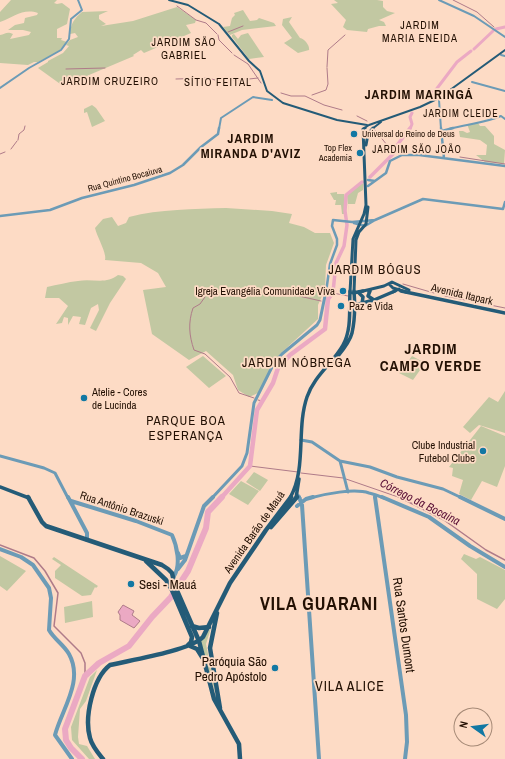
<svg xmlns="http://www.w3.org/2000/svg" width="505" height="759" font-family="'Archivo Narrow',sans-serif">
<rect width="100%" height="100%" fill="#fddbc5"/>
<!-- green -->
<path fill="#c2c8a2" d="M 11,0 L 57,0 L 54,3 L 57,4 L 62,3 L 70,9 L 67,24 L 57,29 L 57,38 L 62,38 L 61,40 L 67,42 L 58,52 L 38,62 L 34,62 L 28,65 L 0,63 L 0,35 C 5,34 7,31 13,34 L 10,39 L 29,35 L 31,32 L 23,30 L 8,30 L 15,25 L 24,23 L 25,18 L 37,15 L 38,13 C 23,8 14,17 0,22 L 0,12 Z
M 334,0 L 377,0 L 383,1 L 383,7 L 387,11 L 395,13 L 379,20 L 384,22 L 386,26 L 379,26 L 368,29 L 367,32 L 347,30 L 343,27 L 346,20 L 331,4 L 338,3 Z
M 177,7 L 196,20 L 195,23 L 186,25 L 191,33 L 144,53 L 141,50 L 133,55 L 134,56 L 63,86 L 38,68 L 48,62 L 48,61 L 63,53 L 69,46 L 66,45 L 70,40 L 78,37 L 75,33 L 70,34 C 71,23 74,19 82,12 L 108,11 L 99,15 L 99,19 L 106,24 L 101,26 L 133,21 Z
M 243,10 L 250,21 L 257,20 L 259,18 L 274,23 L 276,26 L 242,30 L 230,35 L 223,27 L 230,26 L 232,18 L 235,15 L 234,13 Z
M 292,17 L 289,22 L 300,38 C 305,39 310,46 309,50 L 298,53 L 284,43 L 292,38 L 282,25 L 283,19 Z
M 248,33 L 264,57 L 249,59 L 232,37 L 232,35 L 234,34 L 238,39 L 241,35 Z
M 92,105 L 96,108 L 105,121 L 92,127 L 87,112 L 84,113 L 84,109 Z
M 478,123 L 480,126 L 485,126 L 494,136 L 494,144 L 505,150 L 504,164 L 485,162 L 476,155 L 486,155 L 487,145 L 480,140 L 460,137 L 459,131 L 463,131 L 467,133 L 470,132 L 467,124 Z
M 363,183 L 363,190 L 358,193 L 355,204 L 348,204 L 349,216 L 347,196 L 353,189 Z
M 337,192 L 337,194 L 344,194 L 345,214 L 342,214 L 341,205 L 335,205 L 336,200 L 334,200 L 330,193 Z
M 226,208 L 272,211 L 292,214 L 289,223 L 304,227 L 315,233 L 330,233 L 334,243 L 326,265 L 325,289 L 318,305 L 318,319 L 280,354 L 258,393 L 249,397 L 238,390 L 233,375 L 206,351 L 189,360 L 152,334 L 143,290 L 166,287 L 158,273 L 141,263 L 105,260 C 107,253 97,237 95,228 L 103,219 L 112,217 L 118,226 L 126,223 L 129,217 C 160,209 194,209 226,208 Z
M 118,275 L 123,276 L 126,279 L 110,303 L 96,331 L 90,328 L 99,310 L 98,304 L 91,308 L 85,325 L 79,324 L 81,317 L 73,316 L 68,325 L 68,318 L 64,317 L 62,323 L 56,324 L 68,306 L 59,298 L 45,298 L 47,287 C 57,285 68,282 78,281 C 92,278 106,285 118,275 Z
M 203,356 L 226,376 L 209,388 L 186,367 Z
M 412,356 L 425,363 L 413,380 L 399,373 Z
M 505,391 L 505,433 L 479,425 L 470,433 L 463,427 L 489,397 L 498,402 Z
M 481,426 L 505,436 L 505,466 L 497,487 L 482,481 L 471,500 L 459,494 L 463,480 L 452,476 L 453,468 L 449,467 Z
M 254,472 L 268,480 L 260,491 L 246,482 Z
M 241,481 L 259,491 L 248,505 L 229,494 Z
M 464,554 L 476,559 L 480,557 L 505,570 L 505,599 L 497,609 L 477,599 L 477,574 L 461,559 Z
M 0,556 L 26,571 L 7,591 L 0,586 Z
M 54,557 L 98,586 L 96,588 L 95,587 L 91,595 L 82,596 L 55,578 L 55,571 L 61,565 L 52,559 Z
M 92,601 L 93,617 L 65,623 L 64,607 Z
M 211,628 L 206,644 L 216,695 L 200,642 Z
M 97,670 L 86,701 L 80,709 L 78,737 L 79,744 L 87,746 L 95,759 L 89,759 L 72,740 L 71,727 L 90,677 Z"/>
<!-- water -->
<path fill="#eba9c3" stroke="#af7b89" d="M 123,605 L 134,611 L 132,615 L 140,621 L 134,628 L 120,620 L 120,615 L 118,612 Z"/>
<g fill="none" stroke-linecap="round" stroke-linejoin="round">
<!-- stream-far1 -->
<path stroke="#af7b89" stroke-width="1" d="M 453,0 L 477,12 L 494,27
M 177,6 L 196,20 L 206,23 L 217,34
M 228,32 L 243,26
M 218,35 L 219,40 L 232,53
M 234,55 L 248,64 L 261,83
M 327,67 L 328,50 L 345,35
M 66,69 L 105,68
M 176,79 L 208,78 L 222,82 L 246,79
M 249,79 L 258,78
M 281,93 L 291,96 L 305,96 L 324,105 L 342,110
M 312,95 L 326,90 L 328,84 L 327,68
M 357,116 L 367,121
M 375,130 L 387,145 L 395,148
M 18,140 L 19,134 L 24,130 L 25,126
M 11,149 L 17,141
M 0,154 L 5,152
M 460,157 L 505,164
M 403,284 L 434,293
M 271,292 L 290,294 L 321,301
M 333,293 L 348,296
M 445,296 L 465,300
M 205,297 L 200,304 L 193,308 C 188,323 189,335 194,350 L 205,354 L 230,377 L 239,393 L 254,398
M 470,301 L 505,308
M 258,400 L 262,401
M 250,466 L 298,472
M 301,473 L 343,478
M 346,479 L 401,498"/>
<!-- stream -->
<path stroke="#af7b89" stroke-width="1.5" d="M 399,497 L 444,520 L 486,550 L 505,560
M 0,545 L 34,558 L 45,571 L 58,593 L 54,626 L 81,653 L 85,663 L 85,676"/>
<!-- river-far3 -->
<path stroke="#eba9c3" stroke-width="3" d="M 496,29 L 505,27
M 474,49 L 493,31
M 422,99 L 435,91 L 457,62 L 471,51
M 410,129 L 412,124 L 410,117 L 412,113"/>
<!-- river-far2 -->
<path stroke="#eba9c3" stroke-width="3.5" d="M 370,177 L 393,154 L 395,148 L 410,128
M 333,292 L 336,263 L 344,246 L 347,225 L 345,211 L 346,195 L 362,182"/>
<!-- river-far1 -->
<path stroke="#eba9c3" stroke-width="4.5" d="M 221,498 L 250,466 L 257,410 L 273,383 L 278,368 L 290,355 L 325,329 L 328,299 L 334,291"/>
<!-- river -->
<path stroke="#eba9c3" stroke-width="6" d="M 82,759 L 71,748 L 66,740 L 65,729 L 85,676 L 99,663 L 129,646 L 152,617 L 171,597 L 188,571 L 206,528 L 208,512 L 222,497"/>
<!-- minor-far3 -->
<path stroke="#6c9bb6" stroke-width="2" d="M 439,0 L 474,16 L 505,37
M 501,55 L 505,56
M 472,82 L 505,91
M 0,88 L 29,68 L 61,50 L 69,39 L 71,19 L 82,10 L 78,0
M 439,100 L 441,129
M 219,129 L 221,118 L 253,97 L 272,100
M 449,129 C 467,124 485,123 501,116 L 505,119"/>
<!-- minor-far2 -->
<path stroke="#6c9bb6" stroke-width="2.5" d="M 441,128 L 444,158
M 442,131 L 453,128
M 368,180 L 375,181
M 368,186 L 386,173 L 390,161 L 402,155 L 419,155 L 505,166
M 0,216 L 50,210 L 82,198 L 134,185 L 170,173 L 183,165 L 201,147 L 218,134 L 219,128
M 354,223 L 365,226 L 375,220 L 423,199 L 503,209 L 505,202
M 326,292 L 330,264 L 337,245 L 337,239 L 332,226 L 333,220 L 352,222 L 375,220"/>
<!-- minor-far1 -->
<path stroke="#6c9bb6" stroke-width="3" d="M 301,440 L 312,442 L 340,461 L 370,467 L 397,477 L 443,489 L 462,498
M 0,456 L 44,468 L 55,473 L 68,498
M 340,461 L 348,492
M 298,495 L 300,498
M 375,495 L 375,498
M 212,498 L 242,466 L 247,453 L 254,403 L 274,363 L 282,354 L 317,325 L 320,320 L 326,291
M 310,498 C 325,494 354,488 369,493 C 374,494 379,496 384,498"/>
<!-- minor -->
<path stroke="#6c9bb6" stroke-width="4" d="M 68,497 L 87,533 L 87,540
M 299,497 L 302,505 L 319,759
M 375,497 L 406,715 L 407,742 L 405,759
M 382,497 L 429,517 L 470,546 L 505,567
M 460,497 L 505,519
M 71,501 L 136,521 L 172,535 C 177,546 181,565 174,576
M 297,506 L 306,499 L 313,497
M 0,549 L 21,557 L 33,565 L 49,588 L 51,598 L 49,630 C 54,639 64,645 69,654 C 84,681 62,709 55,735 L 72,759
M 178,553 L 180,558 L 186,556
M 178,569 L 185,560 L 204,506 L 213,497"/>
<!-- major-far3 -->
<path stroke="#245b77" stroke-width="2" d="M 169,0 L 188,5 L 219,24 L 249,61 L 260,71 L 267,91 L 283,103 L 337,120 L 367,125
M 363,129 L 369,125 L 420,107 L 439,98 L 505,50
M 372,129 L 381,122"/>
<!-- major-far2 -->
<path stroke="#245b77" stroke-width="3" d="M 366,145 L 368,134 L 373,128
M 389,284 L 393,288 L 406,292
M 350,292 L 353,239 L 364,214 L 366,205 L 363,129 L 365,128
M 354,292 L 356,240 L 359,232 L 366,224 L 368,207
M 359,292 L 384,286 L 392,282 L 409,290
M 369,292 L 370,290
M 393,292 L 399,289"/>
<!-- major-far1 -->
<path stroke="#245b77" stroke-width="3.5" d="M 370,291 L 368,296 L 374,300
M 401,291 L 505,313
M 358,292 L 363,297 L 362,304
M 353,293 L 363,291
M 355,305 L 374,300 L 395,291
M 331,365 C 338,355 349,345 352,333 C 355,320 355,304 354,291
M 0,487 L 29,498
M 290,498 C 307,468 296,429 307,397 C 314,376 333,363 343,345 C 352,329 349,308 350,291
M 296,498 L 299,479"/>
<!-- major -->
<path stroke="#245b77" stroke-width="4.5" d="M 28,497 L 42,522 L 46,526 L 162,565 L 168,569 L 172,573 L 175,586 L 199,641 L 214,699 L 239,744 L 240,759
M 271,527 L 297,497
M 146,561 L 166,580 L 172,590 L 192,637 L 191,642 L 188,645
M 217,613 L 210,648 L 220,708
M 192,626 L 199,628 L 209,627
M 190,646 L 197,649 L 202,657
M 103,759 C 98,753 92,746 90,738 C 84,717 93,678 110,665 C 131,660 189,651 203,637 L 230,583 L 266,530 L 291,497"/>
</g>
<!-- markers -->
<g fill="#1278a3" stroke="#fddbc5" stroke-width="1.5">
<circle cx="354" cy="134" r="4"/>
<circle cx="360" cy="153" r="4"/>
<circle cx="343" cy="291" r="4"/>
<circle cx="341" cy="306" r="4"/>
<circle cx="84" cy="398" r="4"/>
<circle cx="483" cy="451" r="4"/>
<circle cx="131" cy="584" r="4"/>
<circle cx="275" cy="668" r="4"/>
</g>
<g text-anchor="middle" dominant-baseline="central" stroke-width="3.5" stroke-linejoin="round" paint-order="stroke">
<!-- far-poi labels -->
<g font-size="9" fill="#231003" stroke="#fddbc5" text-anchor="start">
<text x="362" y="134">Universal do Reino de Deus</text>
<text x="352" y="148" text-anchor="end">Top Flex<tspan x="352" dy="10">Academia</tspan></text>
</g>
<!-- far-street labels -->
<g font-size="9" fill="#231003" stroke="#fddbc5">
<text transform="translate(125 179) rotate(-15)">Rua Quintino Bocaiuva</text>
</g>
<!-- far-neighbourhood labels -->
<g font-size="10" letter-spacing="1" fill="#231003" stroke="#fddbc5">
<text x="461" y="113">JARDIM CLEIDE</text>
<text x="417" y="149">JARDIM SÃO JOÃO</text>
</g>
<!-- far-quarter labels -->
<g font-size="11" letter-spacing="1" fill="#231003" stroke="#fddbc5">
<text x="420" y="25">JARDIM<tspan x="420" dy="13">MARIA ENEIDA</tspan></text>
<text x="184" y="42">JARDIM SÃO<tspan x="184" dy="13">GABRIEL</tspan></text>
<text x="110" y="81">JARDIM CRUZEIRO</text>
<text x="218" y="82">SÍTIO FEITAL</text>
</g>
<!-- poi labels -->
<g font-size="11" fill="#231003" stroke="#fddbc5" text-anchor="end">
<text x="335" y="291">Igreja Evangélia Comunidade Viva</text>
<text x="349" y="306" text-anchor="start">Paz e Vida</text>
<text x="92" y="392" text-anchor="start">Atelie - Cores<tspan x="92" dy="13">de Lucinda</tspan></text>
<text x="475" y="445">Clube Industrial<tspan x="475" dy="13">Futebol Clube</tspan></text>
</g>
<!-- street labels -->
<g font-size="11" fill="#231003" stroke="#fddbc5">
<text transform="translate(462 294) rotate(13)">Avenida Itapark</text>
<text transform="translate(122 508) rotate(18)">Rua Antônio Brazuski</text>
<text transform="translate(254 532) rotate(-55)">Avenida Barão de Mauá</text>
</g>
<!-- water labels -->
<g font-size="12" font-style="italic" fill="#5a0f36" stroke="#fddbc5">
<text transform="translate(420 502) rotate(27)">Córrego da Bocaina</text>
</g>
<!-- far-district labels -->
<g font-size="13" font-weight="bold" letter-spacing="1" fill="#231003" stroke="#fddbc5">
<text x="419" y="94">JARDIM MARINGÁ</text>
<text x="251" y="138">JARDIM<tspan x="251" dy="15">MIRANDA D'AVIZ</tspan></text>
</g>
<!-- quarter labels -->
<g font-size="13" letter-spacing="1" fill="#231003" stroke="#fddbc5">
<text x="375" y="269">JARDIM BÓGUS</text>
<text x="297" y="362">JARDIM NÓBREGA</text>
<text x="186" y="420">PARQUE BOA<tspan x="186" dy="15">ESPERANÇA</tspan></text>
</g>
<!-- near-poi labels -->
<g font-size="13" fill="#231003" stroke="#fddbc5" text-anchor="start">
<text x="139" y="584">Sesi - Mauá</text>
<text x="267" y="661" text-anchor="end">Paróquia São<tspan x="267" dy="15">Pedro Apóstolo</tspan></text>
</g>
<!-- near-street labels -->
<g font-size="13" fill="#231003" stroke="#fddbc5">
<text transform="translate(404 625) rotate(82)">Rua Santos Dumont</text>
</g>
<!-- near-neighbourhood labels -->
<g font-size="14" letter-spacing="1" fill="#231003" stroke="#fddbc5">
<text x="350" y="686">VILA ALICE</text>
</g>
<!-- district labels -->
<g font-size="15" font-weight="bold" letter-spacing="1" fill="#231003" stroke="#fddbc5">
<text x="431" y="348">JARDIM<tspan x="431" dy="17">CAMPO VERDE</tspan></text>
</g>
<!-- near-district labels -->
<g font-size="18" font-weight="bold" letter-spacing="1" fill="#231003" stroke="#fddbc5">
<text x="319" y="603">VILA GUARANI</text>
</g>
</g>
<!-- north arrow -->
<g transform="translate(473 727) rotate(284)"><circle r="19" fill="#fddbc5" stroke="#a68a77"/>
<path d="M0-3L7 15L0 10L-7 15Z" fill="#1278a3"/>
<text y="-6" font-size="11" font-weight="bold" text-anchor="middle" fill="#231003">N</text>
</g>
</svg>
